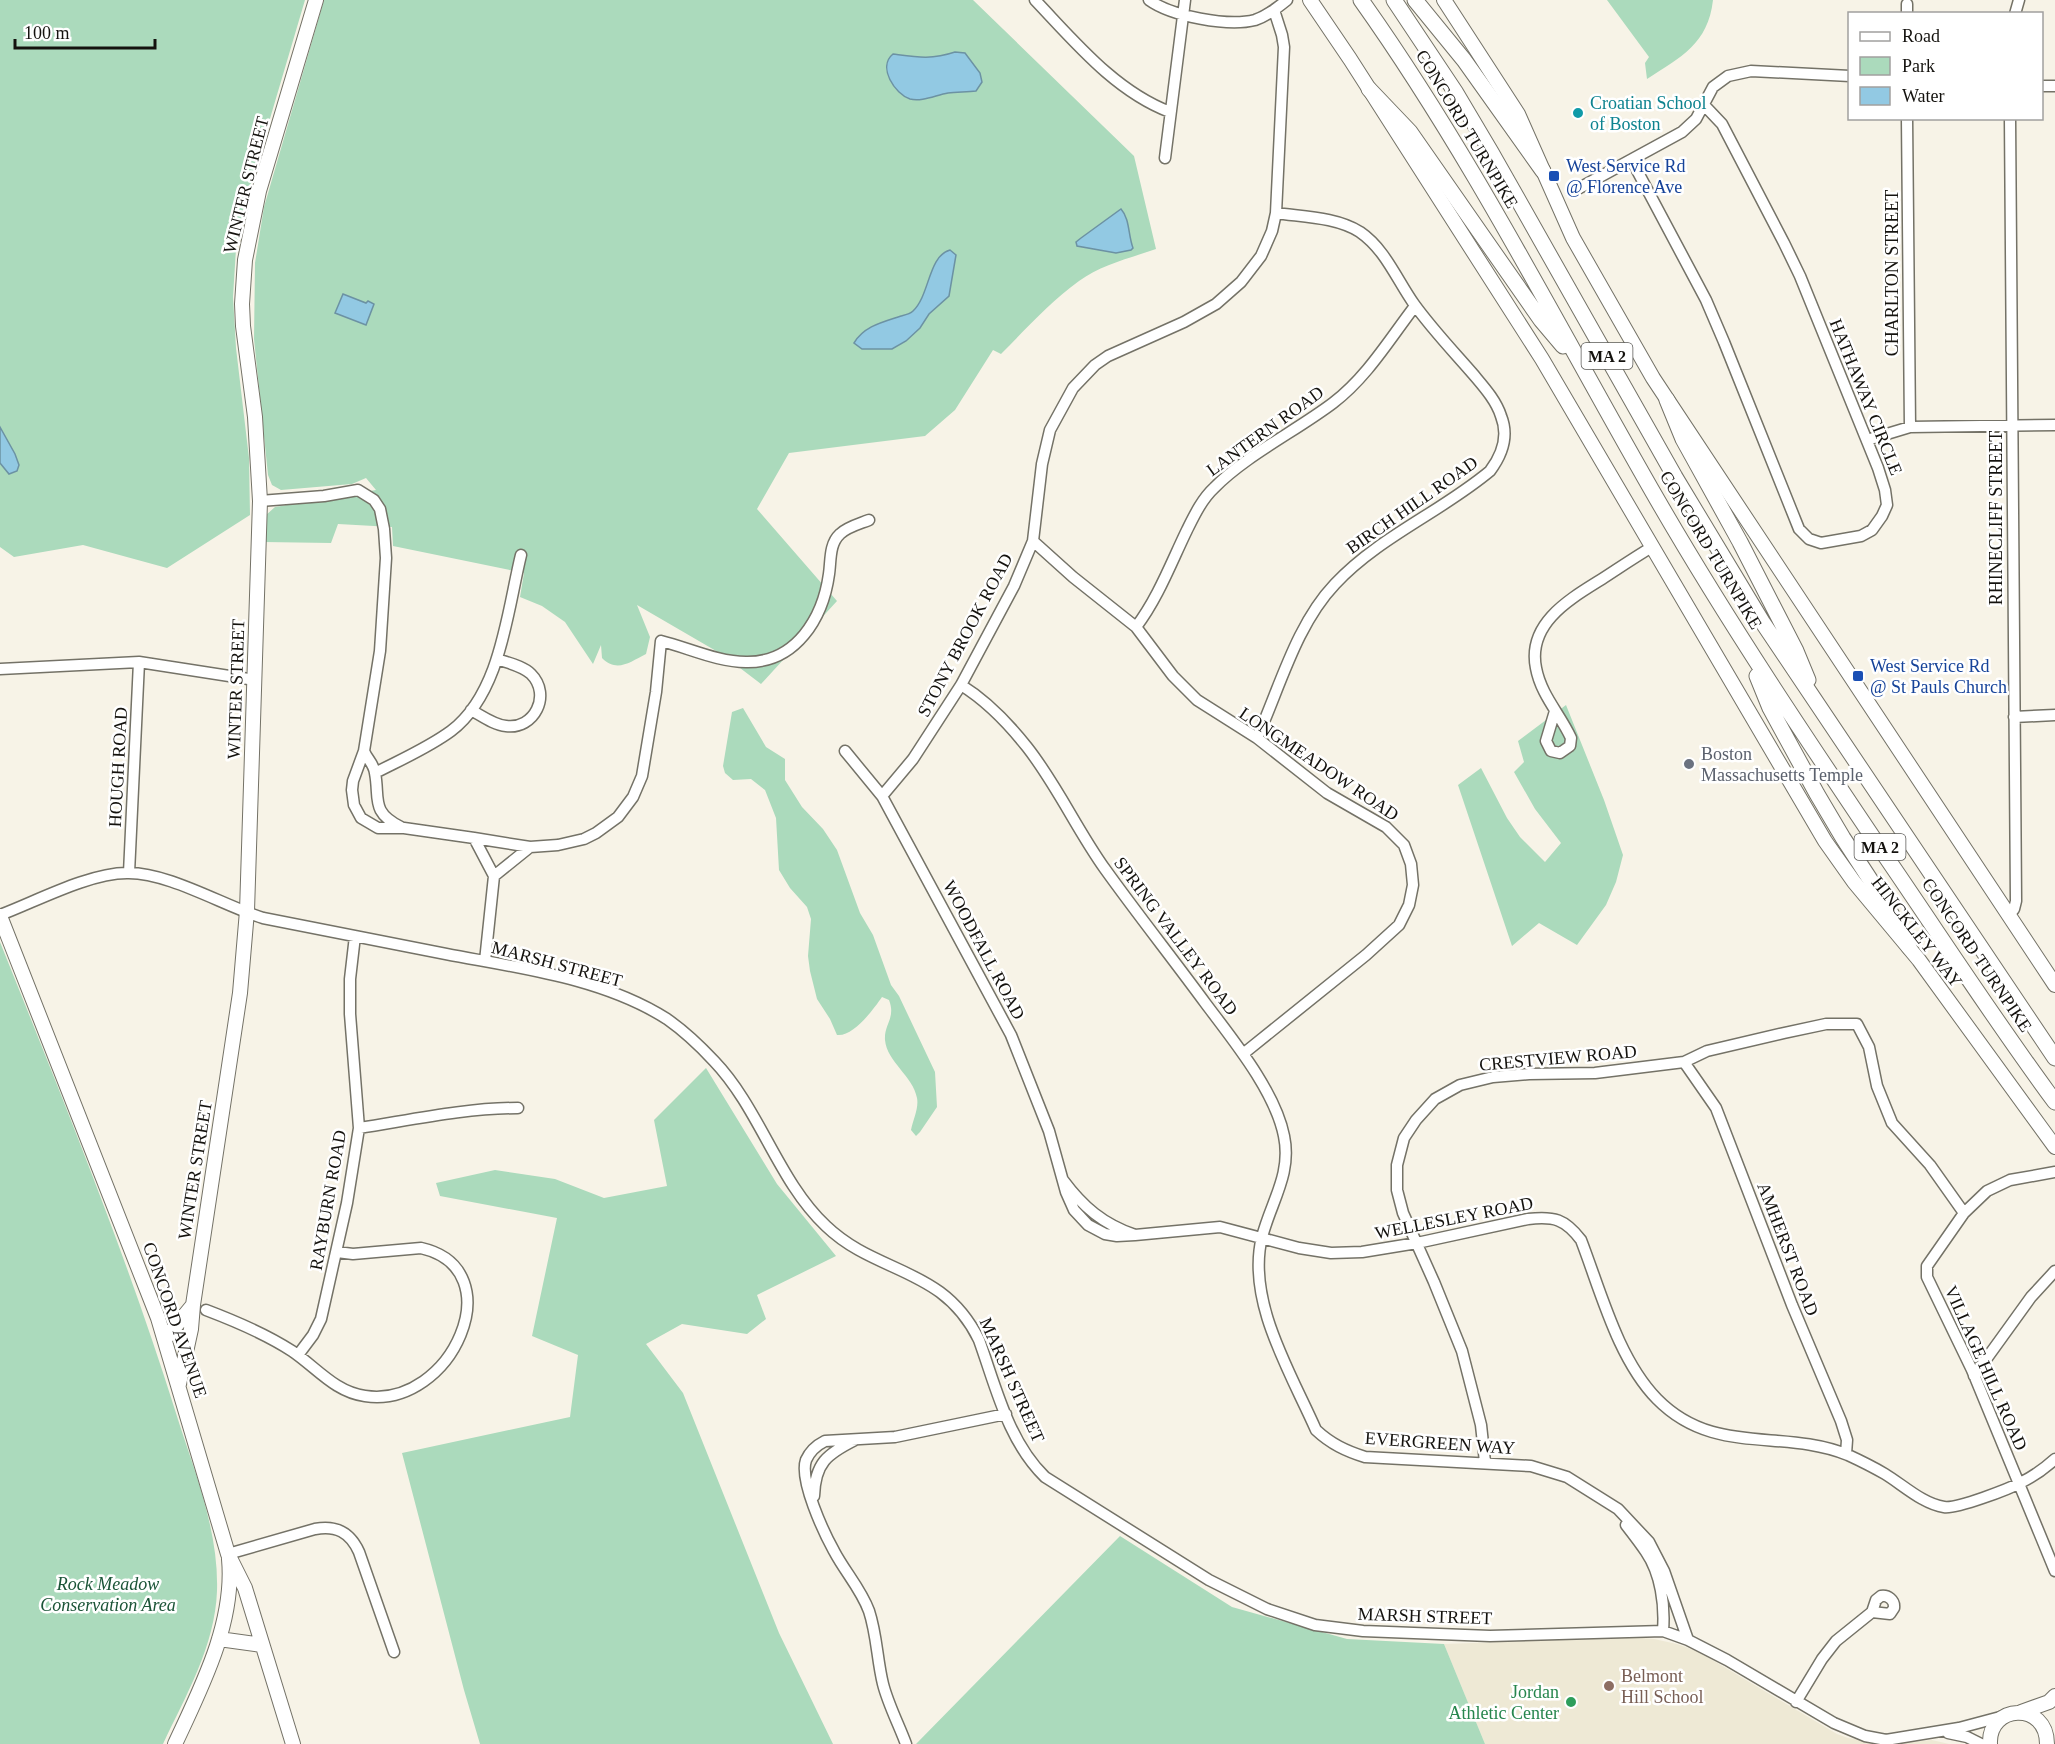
<svg xmlns="http://www.w3.org/2000/svg" width="2055" height="1744" font-family="Georgia,serif">
<rect width="100%" height="100%" fill="#f7f3e7"/>
<!-- built -->
<path fill="#eee9d5" d="M 1631,1637 L 1654,1639 L 1677,1644 L 1699,1652 L 1837,1734 L 1848,1738 L 1888,1744 L 1932,1740 L 1949,1744 L 1485,1744 L 1444,1644 Z"/>
<!-- green -->
<path fill="#abdabc" d="M 0,0 L 305,0 L 243,210 L 236,249 L 233,297 L 236,348 L 249,458 L 250,515 L 167,568 L 83,545 L 14,557 L 0,547 Z
M 324,0 L 973,0 L 1134,156 L 1156,249 C 1130,258 1101,265 1079,281 C 1050,302 1026,329 1001,354 L 993,350 L 955,410 L 925,436 L 789,453 L 757,509 L 837,601 L 761,684 L 723,655 L 637,605 L 650,637 L 646,654 C 630,662 617,673 602,658 L 601,645 L 593,664 L 565,622 L 542,606 L 520,597 L 524,573 L 393,546 L 392,527 L 338,524 L 331,543 L 264,542 L 265,516 L 275,507 L 376,490 L 366,478 L 352,484 L 281,490 L 272,485 L 268,475 L 254,339 L 255,263 L 264,207 Z
M 1607,0 L 1713,0 C 1708,44 1681,57 1647,79 L 1645,63 L 1649,57 Z
M 1566,705 L 1604,800 L 1623,855 L 1616,882 L 1606,905 L 1577,945 L 1539,923 L 1512,946 L 1458,785 L 1481,768 L 1507,818 L 1520,837 L 1545,862 L 1561,843 L 1535,809 L 1514,772 L 1524,762 L 1518,741 Z
M 743,708 L 766,747 L 785,759 L 785,780 L 802,807 L 823,829 L 837,850 L 860,913 L 873,935 L 891,985 L 899,996 L 935,1072 L 937,1107 L 920,1132 L 916,1136 L 911,1130 C 913,1120 919,1108 917,1098 C 913,1076 887,1062 885,1040 C 884,1024 896,1018 889,1000 L 882,997 C 873,1010 853,1037 837,1035 L 830,1019 L 817,999 L 810,971 L 808,956 L 811,919 L 807,907 L 790,888 L 779,870 L 776,818 L 765,790 L 751,779 L 733,780 L 725,773 L 723,766 L 732,712 Z
M 0,942 C 62,1097 125,1251 175,1410 C 193,1468 219,1529 217,1591 C 215,1646 186,1695 163,1744 L 0,1744 Z
M 706,1068 L 777,1184 L 836,1256 L 757,1295 L 766,1319 L 747,1334 L 682,1324 L 646,1344 L 683,1393 L 779,1633 L 833,1744 L 480,1744 L 464,1690 L 402,1453 L 570,1417 L 578,1355 L 532,1336 L 557,1218 L 440,1196 L 436,1183 L 495,1170 L 555,1179 L 604,1198 L 667,1186 L 654,1120 Z
M 1120,1536 L 1232,1607 L 1347,1639 L 1444,1644 L 1485,1744 L 916,1744 Z"/>
<!-- water -->
<path fill="#92c9e3" stroke="#6c92a3" stroke-width="1.5" d="M 955,52 L 965,53 L 980,73 L 982,82 L 976,91 C 967,92 957,92 948,93 C 936,95 922,102 910,99 C 895,94 877,67 893,54 C 916,57 931,60 955,52 Z
M 1121,209 C 1130,219 1128,235 1133,248 L 1131,250 L 1116,253 L 1077,246 L 1076,242 L 1081,238 Z
M 950,250 L 956,255 L 949,296 L 929,314 L 920,328 L 906,341 L 892,349 L 862,349 L 854,343 C 864,326 883,322 901,316 C 905,315 910,314 913,311 C 930,295 928,256 950,250 Z
M 343,294 L 366,303 L 368,301 L 374,304 L 366,325 L 335,313 Z
M 0,427 L 15,454 L 19,465 L 17,471 L 9,474 L 0,463 Z"/>
<g fill="none" stroke-linecap="round" stroke-linejoin="round">
<defs>
<path id="minor" d="M 1035,0 C 1075,42 1115,91 1170,112
M 1149,0 C 1171,16 1228,27 1255,20 C 1267,16 1277,8 1287,0
M 1907,4 L 1907,14
M 2015,14 L 2019,0
M 2042,86 L 2055,86
M 1907,118 L 1910,427
M 1165,158 L 1185,0
M 1632,161 L 1706,300 L 1724,342 L 1799,529 L 1809,539 L 1821,543 L 1861,536 L 1872,530 L 1882,516 L 1887,505 L 1885,490 L 1878,468 L 1800,276 L 1784,243 L 1722,124 L 1704,105
M 1572,192 L 1682,132 L 1696,119 L 1713,87 L 1728,76 L 1751,71 L 1850,76
M 1867,440 L 1910,427 L 2055,425
M 260,501 L 324,496 L 358,490 L 374,500 L 380,509 L 384,529 L 386,558 L 380,651 L 364,751 L 353,781 L 352,790 L 354,805 L 361,818 L 378,828 L 404,828 L 474,838 L 494,876 L 485,961
M 1033,541 L 1073,577 L 1136,627 L 1173,676 L 1197,700 L 1257,738 L 1327,793 L 1386,827 L 1404,845 L 1411,864 L 1413,885 L 1409,905 L 1399,925 L 1366,955 L 1243,1054
M 1136,627 C 1158,598 1171,563 1187,530 C 1194,516 1202,499 1214,488 C 1245,456 1296,431 1333,403 C 1367,377 1389,340 1415,306
M 0,669 L 139,662 L 255,680
M 961,685 C 987,701 1008,723 1027,747 C 1057,785 1077,830 1105,869 C 1138,915 1173,959 1206,1004 C 1233,1040 1275,1091 1284,1136 C 1292,1174 1271,1202 1262,1237 C 1246,1301 1291,1373 1316,1430 C 1331,1444 1346,1451 1365,1457 L 1531,1466 L 1567,1477 L 1618,1509 L 1649,1542 L 1664,1571 L 1688,1640
M 471,710 C 482,716 494,725 506,726 C 534,730 552,695 531,674 C 523,666 508,663 497,659
M 1555,711 L 1546,741 L 1551,751 L 1560,753 L 1570,746 L 1571,738 C 1560,714 1541,695 1536,668 C 1527,623 1570,599 1602,579 C 1619,568 1635,557 1652,547
M 2014,717 L 2055,715
M 1257,738 C 1280,687 1296,625 1335,584 C 1379,537 1441,512 1490,471 C 1502,455 1509,436 1501,416 C 1496,400 1483,386 1473,374 C 1453,351 1432,329 1414,304 C 1397,280 1385,249 1360,232 C 1336,217 1303,217 1276,213
M 364,751 C 367,759 374,764 375,773 C 380,798 370,812 401,827
M 845,751 L 882,796 L 1011,1035 L 1049,1131 L 1066,1192 L 1074,1210 L 1088,1225 L 1105,1234 L 1117,1236 L 1135,1235 C 1103,1224 1083,1207 1063,1180
M 375,773 C 400,760 428,748 451,731 C 501,693 507,612 521,555
M 882,796 L 913,759 L 961,685 L 1014,586 L 1033,541 L 1042,464 L 1050,430 L 1073,388 L 1095,365 L 1108,356 L 1184,322 L 1216,304 L 1241,282 L 1261,256 L 1272,231 L 1276,213 L 1284,47 L 1282,35 L 1274,10
M 474,838 L 530,847 L 558,845 L 584,839 L 596,833 L 618,817 L 633,797 L 642,776 L 656,692 L 661,641 C 689,648 718,662 746,662 C 796,663 823,618 829,574 C 831,561 829,544 840,534 C 847,527 859,524 869,520
M 129,873 L 139,662
M 494,876 L 530,847
M 0,915 C 37,901 89,873 127,873 C 168,872 224,906 263,918 C 324,930 385,942 446,954 C 519,968 603,978 667,1019 C 684,1031 700,1046 714,1061 C 760,1109 778,1181 826,1226 C 877,1275 943,1266 979,1340 C 996,1387 1008,1441 1045,1477 L 1209,1580 L 1267,1609 L 1315,1625 L 1363,1631 L 1490,1636 L 1663,1631 L 1688,1640 L 1727,1660 L 1834,1723 L 1865,1736 L 1886,1740 L 1959,1728 L 2004,1716
M 2009,915 L 2014,909 L 2016,901 L 2010,118
M 1684,1062 L 1716,1108 L 1792,1305 L 1841,1421 L 1847,1440 L 1846,1454
M 359,1128 C 411,1120 465,1108 518,1108
M 2055,1172 L 2010,1180 L 1987,1191 L 1964,1213 L 1927,1266 L 1927,1277 L 1972,1370 L 2055,1571
M 1135,1235 L 1220,1227 L 1299,1248 L 1331,1253 L 1362,1252 L 1417,1243 L 1528,1219 C 1554,1216 1565,1219 1581,1240 C 1601,1292 1618,1359 1657,1399 C 1714,1457 1782,1428 1848,1455 C 1861,1461 1873,1467 1885,1474 C 1903,1485 1923,1504 1944,1507 C 1957,1509 2009,1489 2022,1482 C 2034,1476 2045,1468 2055,1459
M 206,1310 C 235,1321 266,1334 292,1351 C 317,1368 335,1392 365,1396 C 452,1409 514,1269 421,1248 L 353,1254 L 337,1252
M 298,1355 L 313,1335 L 321,1319 L 347,1203 L 359,1128 L 350,1014 L 350,979 L 355,936
M 1974,1376 L 2031,1297 L 2055,1271
M 1485,1462 L 1481,1425 L 1462,1351 L 1434,1282 L 1403,1213 L 1397,1190 L 1397,1165 L 1404,1138 L 1416,1120 L 1435,1099 L 1460,1085 L 1493,1077 L 1529,1074 L 1595,1073 L 1684,1062 L 1707,1051 L 1784,1033 L 1826,1024 L 1857,1024 L 1869,1047 L 1877,1086 L 1892,1123 L 1930,1165 L 1964,1213
M 814,1496 C 815,1463 827,1454 855,1440
M 1626,1525 C 1633,1534 1640,1543 1646,1552 C 1661,1574 1665,1605 1663,1631
M 228,1554 L 315,1529 C 336,1525 350,1532 359,1552 L 394,1652
M 1796,1702 L 1822,1659 L 1836,1641 L 1872,1612 L 1890,1614 L 1894,1608 C 1895,1600 1888,1595 1881,1596 L 1876,1600 L 1872,1612
M 1948,1733 L 1967,1737 L 1981,1744
M 906,1744 C 899,1725 888,1704 883,1684 C 877,1660 877,1635 869,1611 C 861,1589 845,1572 834,1551 C 824,1533 799,1480 806,1460 C 810,1451 817,1445 825,1441 L 895,1437 L 1006,1414"/>
<path id="major" d="M 1310,0 L 1350,59 L 1542,359 L 1825,841 L 1854,882 L 1919,960 L 2055,1147
M 1444,0 L 1518,114 L 1573,238 L 1653,378 L 2055,985
M 0,916 L 158,1318 L 228,1554 L 245,1588 L 293,1744
M 165,1339 L 193,1305
M 179,1384 L 191,1329 L 193,1305 L 240,993 L 247,911 L 260,501 L 255,417 L 243,326 L 242,304 L 245,260 L 259,191 L 316,0
M 219,1639 L 262,1645
M 2021,1712 L 2049,1702 L 2055,1696
M 175,1744 C 201,1688 235,1623 229,1559
M 1990,1744 C 1988,1704 2047,1701 2047,1744"/>
<path id="highway" d="M 1361,0 C 1474,159 1561,333 1658,501 C 1728,622 1806,738 1884,854 C 1941,937 1995,1021 2055,1102
M 1394,0 L 1456,93 L 1491,152 L 1675,477 L 1763,623 L 2055,1058
M 1415,0 L 1464,60 L 1543,171
M 1369,89 L 1410,132 L 1541,320 L 1563,346
M 1667,400 L 1683,439 L 1740,542 L 1796,651 L 1808,680
M 1757,676 L 1770,708 L 1817,794 L 1843,838 L 1886,904 L 1909,947"/>
</defs>
<!-- minor casing -->
<use href="#minor" stroke="#747267" stroke-width="13"/>
<!-- major casing -->
<use href="#major" stroke="#747267" stroke-width="16"/>
<!-- highway casing -->
<use href="#highway" stroke="#747267" stroke-width="17"/>
<!-- minor -->
<use href="#minor" stroke="#fff" stroke-width="10"/>
<!-- major -->
<use href="#major" stroke="#fff" stroke-width="14"/>
<!-- highway -->
<use href="#highway" stroke="#fff" stroke-width="15"/>
</g>
<!-- markers -->
<circle fill="#0f9aa8" stroke="#fff" stroke-width="2" cx="1578" cy="113" r="6"/>
<g fill="#1a4fb4" stroke="#fff" stroke-width="2">
<rect x="1548" y="170" width="12" height="12" rx="3"/>
<rect x="1852" y="670" width="12" height="12" rx="3"/>
</g>
<circle fill="#6b7280" stroke="#fff" stroke-width="2" cx="1689" cy="764" r="6"/>
<circle fill="#8d6e63" stroke="#fff" stroke-width="2" cx="1609" cy="1686" r="6"/>
<circle fill="#2e9e5b" stroke="#fff" stroke-width="2" cx="1571" cy="1702" r="6"/>
<g text-anchor="middle" dominant-baseline="central" stroke-width="5" stroke-linejoin="round" paint-order="stroke">
<!-- shield labels -->
<g fill="#fff" stroke="#5a5956" stroke-width="1.5">
<rect x="1581.5" y="343" width="51" height="26" rx="4.5"/>
<rect x="1854.5" y="834" width="51" height="26" rx="4.5"/>
</g>
<g font-size="16" font-weight="bold" fill="#14120e">
<text x="1607" y="356">MA 2</text>
<text x="1880" y="847">MA 2</text>
</g>
<!-- culture labels -->
<g font-size="18" fill="#0d838f" stroke="#fff" text-anchor="start">
<text x="1590" y="103">Croatian School<tspan x="1590" dy="21">of Boston</tspan></text>
</g>
<!-- street labels -->
<g font-size="18" fill="#14120e" stroke="#fff">
<text transform="translate(1467 129) rotate(59)">CONCORD TURNPIKE</text>
<text transform="translate(246 185) rotate(-76)">WINTER STREET</text>
<text transform="translate(1892 273) rotate(-90)">CHARLTON STREET</text>
<text transform="translate(1866 397) rotate(68)">HATHAWAY CIRCLE</text>
<text transform="translate(1265 431) rotate(-36)">LANTERN ROAD</text>
<text transform="translate(1412 505) rotate(-35)">BIRCH HILL ROAD</text>
<text transform="translate(1996 518) rotate(-90)">RHINECLIFF STREET</text>
<text transform="translate(1711 550) rotate(59)">CONCORD TURNPIKE</text>
<text transform="translate(965 635) rotate(-62)">STONY BROOK ROAD</text>
<text transform="translate(236 689) rotate(-88)">WINTER STREET</text>
<text transform="translate(1319 764) rotate(34)">LONGMEADOW ROAD</text>
<text transform="translate(118 767) rotate(-87)">HOUGH ROAD</text>
<text transform="translate(1917 932) rotate(52)">HINCKLEY WAY</text>
<text transform="translate(1176 936) rotate(53)">SPRING VALLEY ROAD</text>
<text transform="translate(984 950) rotate(62)">WOODFALL ROAD</text>
<text transform="translate(1977 955) rotate(56)">CONCORD TURNPIKE</text>
<text transform="translate(557 964) rotate(15)">MARSH STREET</text>
<text transform="translate(1558 1058) rotate(-5)">CRESTVIEW ROAD</text>
<text transform="translate(195 1170) rotate(-81)">WINTER STREET</text>
<text transform="translate(328 1200) rotate(-80)">RAYBURN ROAD</text>
<text transform="translate(1454 1218) rotate(-11)">WELLESLEY ROAD</text>
<text transform="translate(1788 1249) rotate(69)">AMHERST ROAD</text>
<text transform="translate(175 1320) rotate(71)">CONCORD AVENUE</text>
<text transform="translate(1986 1368) rotate(66)">VILLAGE HILL ROAD</text>
<text transform="translate(1012 1380) rotate(66)">MARSH STREET</text>
<text transform="translate(1440 1443) rotate(4)">EVERGREEN WAY</text>
<text transform="translate(1425 1616) rotate(2)">MARSH STREET</text>
</g>
<!-- transit labels -->
<g font-size="18" fill="#164399" stroke="#fff" text-anchor="start">
<text x="1566" y="166">West Service Rd<tspan x="1566" dy="21">@ Florence Ave</tspan></text>
<text x="1870" y="666">West Service Rd<tspan x="1870" dy="21">@ St Pauls Church</tspan></text>
</g>
<!-- worship labels -->
<g font-size="18" fill="#5b616d" stroke="#fff" text-anchor="start">
<text x="1701" y="754">Boston<tspan x="1701" dy="21">Massachusetts Temple</tspan></text>
</g>
<!-- park labels -->
<g font-size="18" font-style="italic" fill="#1b5437" stroke="#fff">
<text x="108" y="1584">Rock Meadow<tspan x="108" dy="21">Conservation Area</tspan></text>
</g>
<!-- education labels -->
<g font-size="18" fill="#785e54" stroke="#fff" text-anchor="start">
<text x="1621" y="1676">Belmont<tspan x="1621" dy="21">Hill School</tspan></text>
</g>
<!-- leisure labels -->
<g font-size="18" fill="#27864d" stroke="#fff" text-anchor="end">
<text x="1559" y="1692">Jordan<tspan x="1559" dy="21">Athletic Center</tspan></text>
</g>
</g>
<!-- legend -->
<rect x="1848" y="12" width="195" height="108" fill="#ffffff" stroke="#a1a09f" stroke-width="1.5"/>
<rect x="1860" y="32" width="30" height="9" fill="#ffffff" stroke="#a1a09f" stroke-width="1.5"/>
<text x="1902" y="42" font-size="18" fill="#14120e">Road</text>
<rect x="1860" y="57" width="30" height="18" fill="#abdabc" stroke="#a1a09f" stroke-width="1.5"/>
<text x="1902" y="72" font-size="18" fill="#14120e">Park</text>
<rect x="1860" y="87" width="30" height="18" fill="#92c9e3" stroke="#a1a09f" stroke-width="1.5"/>
<text x="1902" y="102" font-size="18" fill="#14120e">Water</text>
<!-- scale -->
<path d="M15 39v9h140v-9" fill="none" stroke="#14120e" stroke-width="3"/>
<text x="24" y="39" font-size="18" fill="#14120e" stroke="#ffffff" stroke-width="4.5" paint-order="stroke">100 m</text>
</svg>
